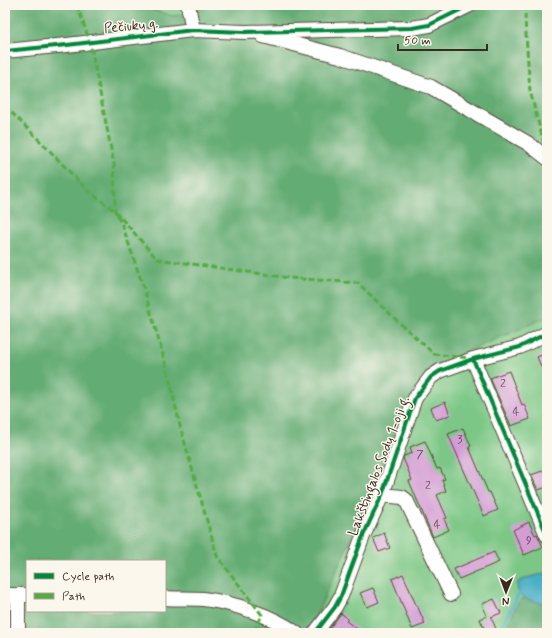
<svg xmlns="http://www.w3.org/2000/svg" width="552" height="638" font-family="Mynerve,sans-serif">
<rect width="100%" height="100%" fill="#fbf7ec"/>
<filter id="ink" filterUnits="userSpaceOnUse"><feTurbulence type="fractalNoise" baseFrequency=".025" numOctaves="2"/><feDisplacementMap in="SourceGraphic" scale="8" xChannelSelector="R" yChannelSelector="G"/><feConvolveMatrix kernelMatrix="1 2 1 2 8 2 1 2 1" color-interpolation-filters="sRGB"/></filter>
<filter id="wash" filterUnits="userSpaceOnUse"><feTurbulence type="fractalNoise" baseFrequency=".012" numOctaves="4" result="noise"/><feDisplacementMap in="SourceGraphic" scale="16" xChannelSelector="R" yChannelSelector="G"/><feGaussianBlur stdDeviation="0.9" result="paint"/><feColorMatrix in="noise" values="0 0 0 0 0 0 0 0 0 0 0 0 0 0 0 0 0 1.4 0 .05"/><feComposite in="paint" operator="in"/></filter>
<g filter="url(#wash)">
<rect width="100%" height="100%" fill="#eae3c2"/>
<!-- green -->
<path fill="#7bc786" stroke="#5b7852" d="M 137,5 L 209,5 L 182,15 L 172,16 Z
M 547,317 L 547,573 L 530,577 L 518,582 L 519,594 L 524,598 L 518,603 L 503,633 L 308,633 L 371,494 L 400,418 L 424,376 L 450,359 Z"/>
<!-- forest -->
<path fill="#64ac73" stroke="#506b48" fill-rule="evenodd" d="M 5,5 L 137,5 L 172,16 L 182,15 L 209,5 L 547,5 L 547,317 L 450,359 L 424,377 L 400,418 L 371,494 L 308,633 L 5,633 ZM 27,561 L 165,561 L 165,611 L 27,611 Z
M 524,598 L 547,605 L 547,633 L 503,633 L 518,603 Z"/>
<!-- water -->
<path fill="#46afc5" stroke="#406c72" d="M 547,573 L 547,605 C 534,600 513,600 518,582 L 530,577 Z"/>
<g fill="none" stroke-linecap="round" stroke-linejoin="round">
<!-- stream -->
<path stroke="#46afc5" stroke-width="3.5" d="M 498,633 L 519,594 L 523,593"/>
</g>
<g id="blocks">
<!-- building -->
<path fill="#d39cd4" d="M 547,353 L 547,381 L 537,357 Z
M 509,371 L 522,405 L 524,404 L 530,419 L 511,426 L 490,378 Z
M 445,402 L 450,415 L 436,420 L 431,408 Z
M 463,428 L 471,446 L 469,447 L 488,492 L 490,492 L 498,510 L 484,516 L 448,434 Z
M 425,441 L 437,469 L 440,468 L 445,479 L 442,480 L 446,491 L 437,495 L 447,518 L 444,519 L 449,530 L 433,537 L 409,481 L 412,480 L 403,458 L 404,456 L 412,453 L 410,447 Z
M 545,470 L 547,476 L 547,487 L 538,490 L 531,475 Z
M 529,522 L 535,535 L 537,534 L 543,547 L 524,555 L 513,530 Z
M 384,533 L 390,548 L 379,552 L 373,538 Z
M 494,552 L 499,562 L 459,579 L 454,569 Z
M 403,574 L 416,605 L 417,605 L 425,624 L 412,629 L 392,579 Z
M 373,588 L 379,602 L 367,607 L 360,593 Z
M 494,599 L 501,613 L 491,617 L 496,629 L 486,633 L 480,619 L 487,616 L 482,604 Z
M 341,613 L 348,619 L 346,621 L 363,633 L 326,633 Z"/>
</g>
</g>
<g filter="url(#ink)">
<use href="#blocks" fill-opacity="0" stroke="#554637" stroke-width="1"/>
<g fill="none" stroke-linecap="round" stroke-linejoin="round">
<defs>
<path id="minor" d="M 188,5 L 193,30
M 263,36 L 340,56 L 431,87 L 529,144 L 547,158
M 5,51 L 67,45 L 193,30 L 245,32 L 412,28 L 429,25 L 470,5
M 473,359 L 547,535
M 382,495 L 402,497 L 406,500 L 451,594
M 5,595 L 27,595
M 165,598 C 177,599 190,598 203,599 C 231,602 273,616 296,633
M 18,633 L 18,595
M 315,633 L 335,607 L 341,596 L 363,536 L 382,495 L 415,398 L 431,377 L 440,371 L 473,359 L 520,347 L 547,333"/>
</defs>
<!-- minor casing -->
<use href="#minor" stroke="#554637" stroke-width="16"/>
<!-- minor -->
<use href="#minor" stroke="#fff" stroke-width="14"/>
<!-- quiet -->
<path stroke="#55ab43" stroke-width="3" stroke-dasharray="6 3" stroke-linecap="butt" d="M 77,5 L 90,42 L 114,164 L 115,211 L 123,227 L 145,292 L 169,376 L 180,426 L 217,556 L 262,615 L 254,633
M 526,5 L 525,20 L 530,91 L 547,155
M 5,106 L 48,149 L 87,190 L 115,211 L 157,259 L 290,278 L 358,283 L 391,315 L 434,354 L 469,358"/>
<defs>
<path id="cycleway" d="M 5,51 L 67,45 L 193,30 L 245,32 L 412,28 L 429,25 L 470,5
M 473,359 L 547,535
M 315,633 L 335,607 L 341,596 L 363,536 L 382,495 L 415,398 L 431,377 L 440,371 L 473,359 L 520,347 L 547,333"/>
</defs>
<!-- cycleway casing -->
<use href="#cycleway" stroke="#fbf7ec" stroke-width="6"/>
<!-- cycleway -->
<use href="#cycleway" stroke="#00873e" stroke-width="4"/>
</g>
</g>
<g text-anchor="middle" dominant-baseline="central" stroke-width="3" stroke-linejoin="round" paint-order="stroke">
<!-- number labels -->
<g font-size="12" fill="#61464c">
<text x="503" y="384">2</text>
<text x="516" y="412">4</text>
<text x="460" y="440">3</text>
<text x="420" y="455">7</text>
<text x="428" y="486">2</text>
<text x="437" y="525">4</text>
<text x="529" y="541">9</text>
</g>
<!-- street labels -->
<g font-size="14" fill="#3b2a1e" stroke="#fbf7ec">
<text transform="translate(131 26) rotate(-6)">Pečiukų g.</text>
<text transform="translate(379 466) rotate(-69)">Lakštingalos Sodų 1-oji g.</text>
</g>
</g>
<!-- margin -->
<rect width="552" height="638" fill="none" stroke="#fbf7ec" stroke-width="20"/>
<!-- legend -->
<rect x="26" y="560" width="140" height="52" fill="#fbf7ec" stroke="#aea59a"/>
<rect x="34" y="573" width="20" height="6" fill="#00873e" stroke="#aea59a"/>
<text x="62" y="580" font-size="12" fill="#3b2a1e">Cycle path</text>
<rect x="34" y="593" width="20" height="6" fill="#55ab43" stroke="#aea59a"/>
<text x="62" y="600" font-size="12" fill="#3b2a1e">Path</text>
<!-- north arrow -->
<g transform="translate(506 592) rotate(181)" stroke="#fbf7ec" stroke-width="3" paint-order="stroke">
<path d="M0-3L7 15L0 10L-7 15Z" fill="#3b2a1e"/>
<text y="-6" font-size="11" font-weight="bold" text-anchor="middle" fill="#3b2a1e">N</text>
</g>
<!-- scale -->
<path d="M398 44v6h89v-6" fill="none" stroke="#3b2a1e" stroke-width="2"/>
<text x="404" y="44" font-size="12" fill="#3b2a1e" stroke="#fbf7ec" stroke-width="3" paint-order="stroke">50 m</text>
</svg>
